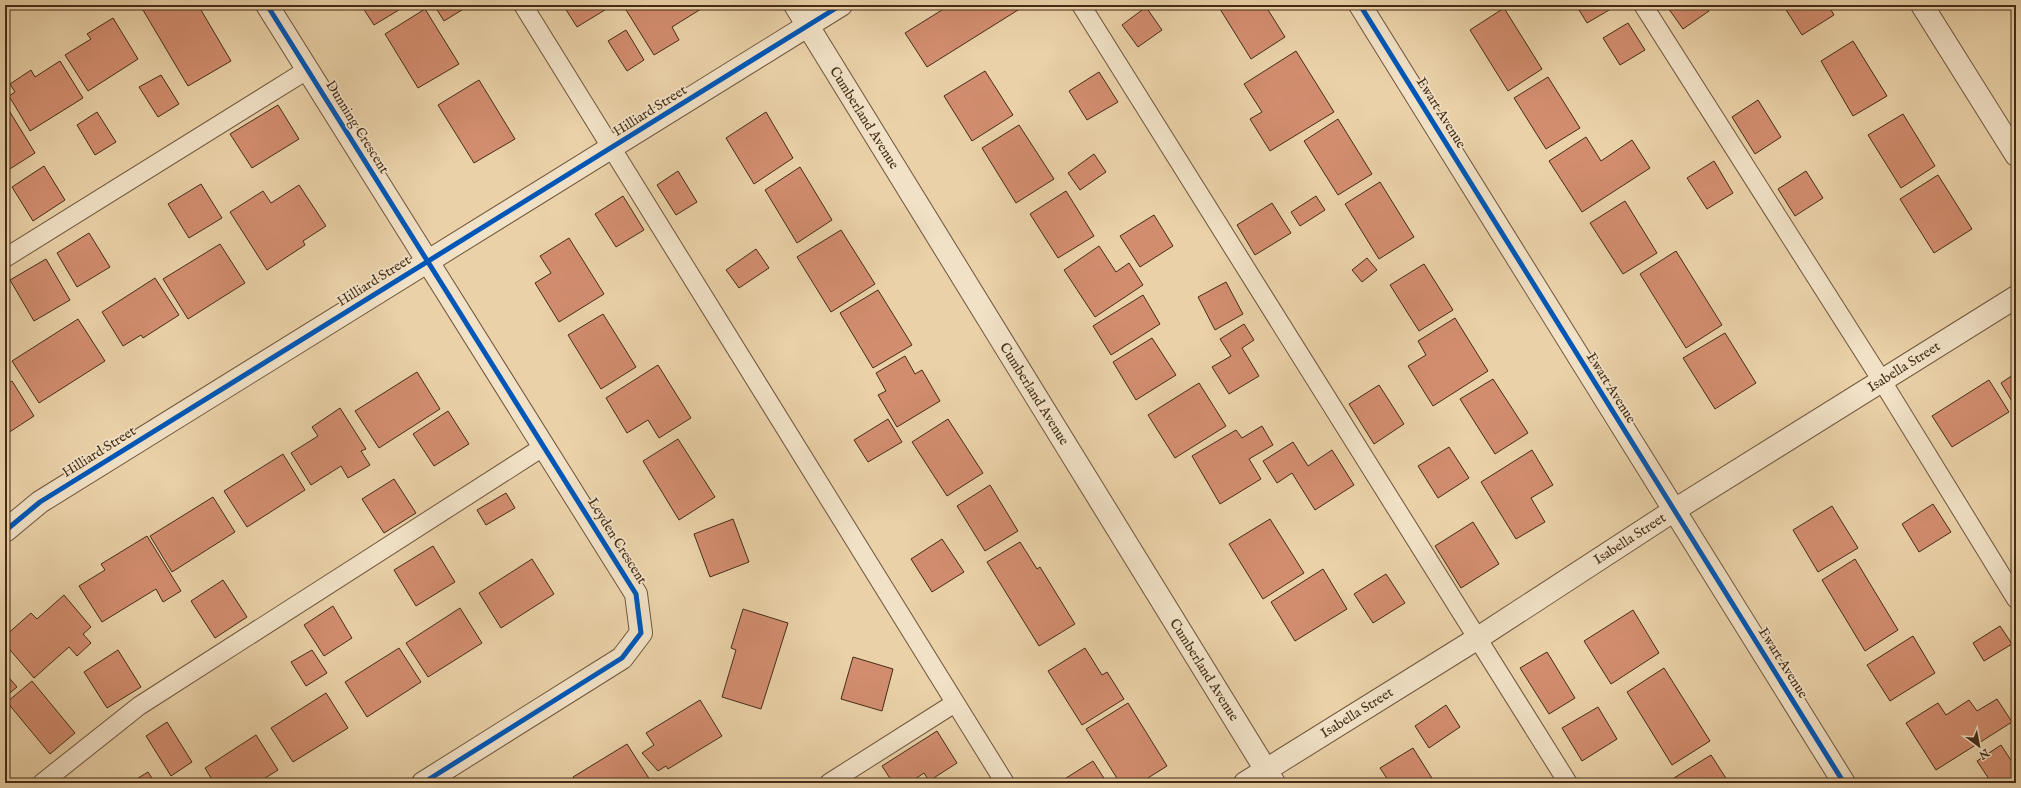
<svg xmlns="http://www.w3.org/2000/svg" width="2021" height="788" font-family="'IM FELL English',serif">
<rect width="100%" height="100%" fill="#ead1a8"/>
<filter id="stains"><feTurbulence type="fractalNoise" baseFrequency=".005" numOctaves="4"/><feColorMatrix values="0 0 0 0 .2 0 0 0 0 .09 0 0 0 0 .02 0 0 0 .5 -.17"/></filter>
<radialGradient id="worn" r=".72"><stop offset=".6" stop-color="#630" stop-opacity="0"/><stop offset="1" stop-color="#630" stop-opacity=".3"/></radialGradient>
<!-- building -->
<path fill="#d28d6f" stroke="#442c17" d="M 140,5 L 198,5 L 231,61 L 188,86 Z
M 361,5 L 407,5 L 374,25 Z
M 434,5 L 470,5 L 444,21 Z
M 563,5 L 613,5 L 577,27 Z
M 623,5 L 698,5 L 701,9 L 672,27 L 679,40 L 654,55 Z
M 950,5 L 1026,5 L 927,67 L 905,33 Z
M 1227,5 L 1265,5 L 1285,37 L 1251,59 L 1220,9 Z
M 1576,5 L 1616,5 L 1616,6 L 1587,23 Z
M 1666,5 L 1704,5 L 1709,11 L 1683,29 Z
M 1783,5 L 1828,5 L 1834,15 L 1802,35 Z
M 1146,7 L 1162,30 L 1138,47 L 1122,25 Z
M 1504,8 L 1542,69 L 1508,91 L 1470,30 Z
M 425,9 L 459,64 L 418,88 L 385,34 Z
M 113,18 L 138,59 L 88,91 L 65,55 L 91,39 L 87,34 Z
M 1628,23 L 1645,50 L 1620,65 L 1603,38 Z
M 626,30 L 644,60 L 627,71 L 608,41 Z
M 1853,41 L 1887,96 L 1853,116 L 1821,61 Z
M 1296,51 L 1334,112 L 1270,151 L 1250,119 L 1262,112 L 1244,84 Z
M 60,61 L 83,98 L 30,131 L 9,96 L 15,92 L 10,84 L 31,70 L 35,77 Z
M 985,71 L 1013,115 L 972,141 L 944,96 Z
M 1099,72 L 1118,102 L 1087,120 L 1069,91 Z
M 161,75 L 179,104 L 158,117 L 139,87 Z
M 1548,77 L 1580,128 L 1546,149 L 1514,98 Z
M 479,80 L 515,139 L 474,163 L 438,105 Z
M 1758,100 L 1781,137 L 1755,154 L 1732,117 Z
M 5,104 L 35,153 L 5,172 Z
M 278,105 L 299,139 L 252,168 L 230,134 Z
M 97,112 L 116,142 L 95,155 L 77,125 Z
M 766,112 L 793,158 L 754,184 L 726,138 Z
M 1903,114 L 1935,166 L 1901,188 L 1868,135 Z
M 1338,119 L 1372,174 L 1338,195 L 1304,141 Z
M 1019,125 L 1054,179 L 1016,203 L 982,148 Z
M 1586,137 L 1601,161 L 1632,140 L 1650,168 L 1582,212 L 1549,161 Z
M 1094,154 L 1106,172 L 1080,190 L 1068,173 Z
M 1714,161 L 1733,193 L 1707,209 L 1687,178 Z
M 44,166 L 65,200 L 33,221 L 12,187 Z
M 800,167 L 832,220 L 797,243 L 765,190 Z
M 678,171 L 697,202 L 676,215 L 657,185 Z
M 1806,171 L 1823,198 L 1795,216 L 1778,189 Z
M 1938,175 L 1972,229 L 1934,253 L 1900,199 Z
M 1380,182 L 1414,237 L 1379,259 L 1345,204 Z
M 201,184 L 222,218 L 189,238 L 168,204 Z
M 299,185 L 326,226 L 303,241 L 305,245 L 267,270 L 230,212 L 263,191 L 271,203 Z
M 1066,191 L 1094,236 L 1058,258 L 1030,214 Z
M 623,196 L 644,230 L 616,247 L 595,214 Z
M 1316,196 L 1325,210 L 1300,226 L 1291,212 Z
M 1625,201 L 1657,253 L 1623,274 L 1590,223 Z
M 1272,203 L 1291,233 L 1255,255 L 1237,225 Z
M 1154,215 L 1173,246 L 1140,267 L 1120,236 Z
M 841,230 L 875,284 L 831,312 L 797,257 Z
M 89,233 L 110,267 L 77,287 L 57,253 Z
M 569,238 L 604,294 L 559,322 L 535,283 L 551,273 L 540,256 Z
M 220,244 L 245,283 L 188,319 L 163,279 Z
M 1099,246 L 1116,272 L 1129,263 L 1143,285 L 1095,317 L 1064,270 Z
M 756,249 L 769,268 L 739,288 L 726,270 Z
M 1676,251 L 1722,325 L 1686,348 L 1640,274 Z
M 1367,258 L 1377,270 L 1362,282 L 1352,270 Z
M 46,259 L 70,300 L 34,321 L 10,280 Z
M 1424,264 L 1453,310 L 1419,331 L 1390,285 Z
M 155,278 L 179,315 L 143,338 L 141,335 L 123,346 L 102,312 Z
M 1226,282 L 1243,314 L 1215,330 L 1198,297 Z
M 878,290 L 912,345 L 873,368 L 840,313 Z
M 1143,295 L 1160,324 L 1111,355 L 1093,326 Z
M 603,314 L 636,367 L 601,389 L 568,335 Z
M 1455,318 L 1488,371 L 1433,406 L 1408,366 L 1426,355 L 1418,341 Z
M 78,319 L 105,361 L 39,403 L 12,361 Z
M 1244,324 L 1254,340 L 1242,348 L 1259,376 L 1229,394 L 1212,367 L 1231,356 L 1220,339 Z
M 1725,333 L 1756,383 L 1715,409 L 1683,358 Z
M 1152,338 L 1176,375 L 1136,400 L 1113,362 Z
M 905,356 L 915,374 L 922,370 L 940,401 L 897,427 L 878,395 L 886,391 L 876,373 Z
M 658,365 L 691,418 L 659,438 L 648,420 L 627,433 L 606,398 Z
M 417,372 L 440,409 L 379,448 L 355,411 Z
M 2016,373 L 2016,408 L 2001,383 Z
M 1493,379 L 1528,433 L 1495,454 L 1460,399 Z
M 1989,380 L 2009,412 L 1952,447 L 1932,416 Z
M 12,381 L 34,416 L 5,435 L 5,386 Z
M 1199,383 L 1226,426 L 1175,458 L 1148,415 Z
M 1379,385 L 1404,424 L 1374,444 L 1349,404 Z
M 340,408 L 366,449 L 361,451 L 370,465 L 348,478 L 341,466 L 311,485 L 291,453 L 318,436 L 312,427 Z
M 448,411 L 469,444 L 434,466 L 413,434 Z
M 888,419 L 902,442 L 868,462 L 854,440 Z
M 948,419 L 983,473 L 947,496 L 912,442 Z
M 1262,426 L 1273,445 L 1249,459 L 1261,479 L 1220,504 L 1192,456 L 1236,430 L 1242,438 Z
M 678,439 L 715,497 L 679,520 L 643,461 Z
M 1293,442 L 1308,466 L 1332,450 L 1354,485 L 1315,510 L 1292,473 L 1277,483 L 1263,461 Z
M 1449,447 L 1469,478 L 1438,498 L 1418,466 Z
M 1532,450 L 1553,485 L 1531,498 L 1545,522 L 1516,539 L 1481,482 Z
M 283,454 L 305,490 L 247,527 L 224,491 Z
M 394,479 L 416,513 L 384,533 L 362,499 Z
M 990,485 L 1018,531 L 985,551 L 957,506 Z
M 506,493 L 515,508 L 486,525 L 477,510 Z
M 213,497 L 235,532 L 172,572 L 150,536 Z
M 1933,504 L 1951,532 L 1919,552 L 1902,524 Z
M 1832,506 L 1858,548 L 1818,572 L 1793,530 Z
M 733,519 L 749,562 L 710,577 L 694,534 Z
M 1270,519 L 1304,573 L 1263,599 L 1229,544 Z
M 1473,522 L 1499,564 L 1461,588 L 1435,546 Z
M 147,536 L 181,591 L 163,602 L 156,589 L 102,622 L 79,586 L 105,570 L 101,564 Z
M 942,539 L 964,572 L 932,592 L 911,559 Z
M 1020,542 L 1037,569 L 1040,567 L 1075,624 L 1039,646 L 987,562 Z
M 433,546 L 455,582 L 416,606 L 394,570 Z
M 532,559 L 554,594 L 501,628 L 479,593 Z
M 1855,559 L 1898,630 L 1865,651 L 1822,580 Z
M 1323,569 L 1347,609 L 1295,641 L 1271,602 Z
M 1386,574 L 1405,603 L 1373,623 L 1354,594 Z
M 223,580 L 247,617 L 215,638 L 191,601 Z
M 64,595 L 91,627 L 83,634 L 91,643 L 77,656 L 69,647 L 34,678 L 5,644 L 5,636 L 31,613 L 37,619 Z
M 333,606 L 352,638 L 324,656 L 304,625 Z
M 460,608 L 482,643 L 428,677 L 406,643 Z
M 743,609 L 788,623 L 761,709 L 722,697 L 736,650 L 731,648 Z
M 1633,610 L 1659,653 L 1611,684 L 1584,641 Z
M 2000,626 L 2012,644 L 1984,661 L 1973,643 Z
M 1913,636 L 1935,673 L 1890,701 L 1867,665 Z
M 399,648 L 421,682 L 367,717 L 345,682 Z
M 1085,648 L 1102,675 L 1107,672 L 1124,699 L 1082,725 L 1048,671 Z
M 118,650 L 141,687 L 107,708 L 84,672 Z
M 312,650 L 327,673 L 306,686 L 291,662 Z
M 1547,652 L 1575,698 L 1549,714 L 1520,668 Z
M 853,657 L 893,669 L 882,711 L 841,699 Z
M 1664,668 L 1710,741 L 1672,765 L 1627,692 Z
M 5,673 L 17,687 L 5,697 Z
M 32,681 L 75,733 L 50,754 L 7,702 Z
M 326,693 L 348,728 L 293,762 L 271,728 Z
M 1997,699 L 2012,722 L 1936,770 L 1906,723 L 1938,703 L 1946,715 L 1969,700 L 1977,711 Z
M 700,700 L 722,736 L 668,769 L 666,766 L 658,771 L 642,753 L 654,745 L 646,733 Z
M 1128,703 L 1167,766 L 1140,783 L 1120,783 L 1086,729 Z
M 1446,705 L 1460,727 L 1429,748 L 1415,726 Z
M 1598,707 L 1617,739 L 1582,761 L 1562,728 Z
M 167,722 L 192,762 L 171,776 L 146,736 Z
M 937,731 L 957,763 L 929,781 L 924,773 L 909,783 L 893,783 L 882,766 Z
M 256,735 L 278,770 L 257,783 L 214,783 L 205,768 Z
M 627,744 L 650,780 L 645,783 L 577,783 L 573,777 Z
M 2001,745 L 2016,768 L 2016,783 L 1989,783 L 1991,782 L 1977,761 Z
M 1413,748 L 1435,783 L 1390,783 L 1380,768 Z
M 1711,755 L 1729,783 L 1677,783 L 1674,778 Z
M 1093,761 L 1107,783 L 1065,783 L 1063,780 Z
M 148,772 L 155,783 L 130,783 Z"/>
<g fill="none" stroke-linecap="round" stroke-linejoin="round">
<defs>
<path id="service" d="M 523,5 L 1005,783
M 1081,5 L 1568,783
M 1643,5 L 1882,381 L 2016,599
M 5,258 L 307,70
M 42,783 L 139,706 L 543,447
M 829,783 L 955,703"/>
<path id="minor" d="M 267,5 L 636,594 L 641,633 L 622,658 L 423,783
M 1360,5 L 1844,783
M 1922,5 L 2016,155
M 5,531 L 40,502 L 841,5
M 1245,783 L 1478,638 L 1673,511 L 2016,297"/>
<path id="tertiary" d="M 795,5 L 1274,783"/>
</defs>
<!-- service casing -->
<use href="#service" stroke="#6e553b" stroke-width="20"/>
<!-- minor casing -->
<use href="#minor" stroke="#6e553b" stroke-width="24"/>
<!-- tertiary casing -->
<use href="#tertiary" stroke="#6e553b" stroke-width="24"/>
<!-- service -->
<use href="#service" stroke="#f1e1c6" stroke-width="18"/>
<!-- minor -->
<use href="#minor" stroke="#f1e1c6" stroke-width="22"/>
<!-- tertiary -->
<use href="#tertiary" stroke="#f1e1c6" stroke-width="22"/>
<defs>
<path id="cycleway" d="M 267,5 L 636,594 L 641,633 L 622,658 L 423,783
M 1360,5 L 1844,783
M 5,531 L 40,502 L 841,5"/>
</defs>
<!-- cycleway casing -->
<use href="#cycleway" stroke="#f1e1c6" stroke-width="8"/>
<!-- cycleway -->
<use href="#cycleway" stroke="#0057b8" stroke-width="5"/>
</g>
<g text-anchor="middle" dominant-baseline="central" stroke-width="3.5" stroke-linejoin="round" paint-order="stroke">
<!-- street labels -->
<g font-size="14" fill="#442c17" stroke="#f1e1c6">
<text transform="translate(650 111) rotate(-32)">Hilliard Street</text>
<text transform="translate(1441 113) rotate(58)">Ewart Avenue</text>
<text transform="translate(864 118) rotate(58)">Cumberland Avenue</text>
<text transform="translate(357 127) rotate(58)">Dunning Crescent</text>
<text transform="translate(374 281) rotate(-32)">Hilliard Street</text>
<text transform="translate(1904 367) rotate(-32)">Isabella Street</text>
<text transform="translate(1611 388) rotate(58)">Ewart Avenue</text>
<text transform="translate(1034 394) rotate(58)">Cumberland Avenue</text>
<text transform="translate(99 452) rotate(-32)">Hilliard Street</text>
<text transform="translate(1630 539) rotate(-33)">Isabella Street</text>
<text transform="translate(617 541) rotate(58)">Leyden Crescent</text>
<text transform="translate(1783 663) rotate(58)">Ewart Avenue</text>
<text transform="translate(1204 670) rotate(58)">Cumberland Avenue</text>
<text transform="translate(1357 713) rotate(-32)">Isabella Street</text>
</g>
</g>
<!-- margin -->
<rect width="2021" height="788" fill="none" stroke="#ead1a8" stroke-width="20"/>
<rect x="6" y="6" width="2009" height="776" fill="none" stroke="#442c17" stroke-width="2"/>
<rect x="10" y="10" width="2001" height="768" fill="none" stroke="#442c17"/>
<!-- north arrow -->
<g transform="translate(1979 746) rotate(148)" stroke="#f1e1c6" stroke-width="3" paint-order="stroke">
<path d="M0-3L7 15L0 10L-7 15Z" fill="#442c17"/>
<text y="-6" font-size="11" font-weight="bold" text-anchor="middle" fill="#442c17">N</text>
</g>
<rect width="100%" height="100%" filter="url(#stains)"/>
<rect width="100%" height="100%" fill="url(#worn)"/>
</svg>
